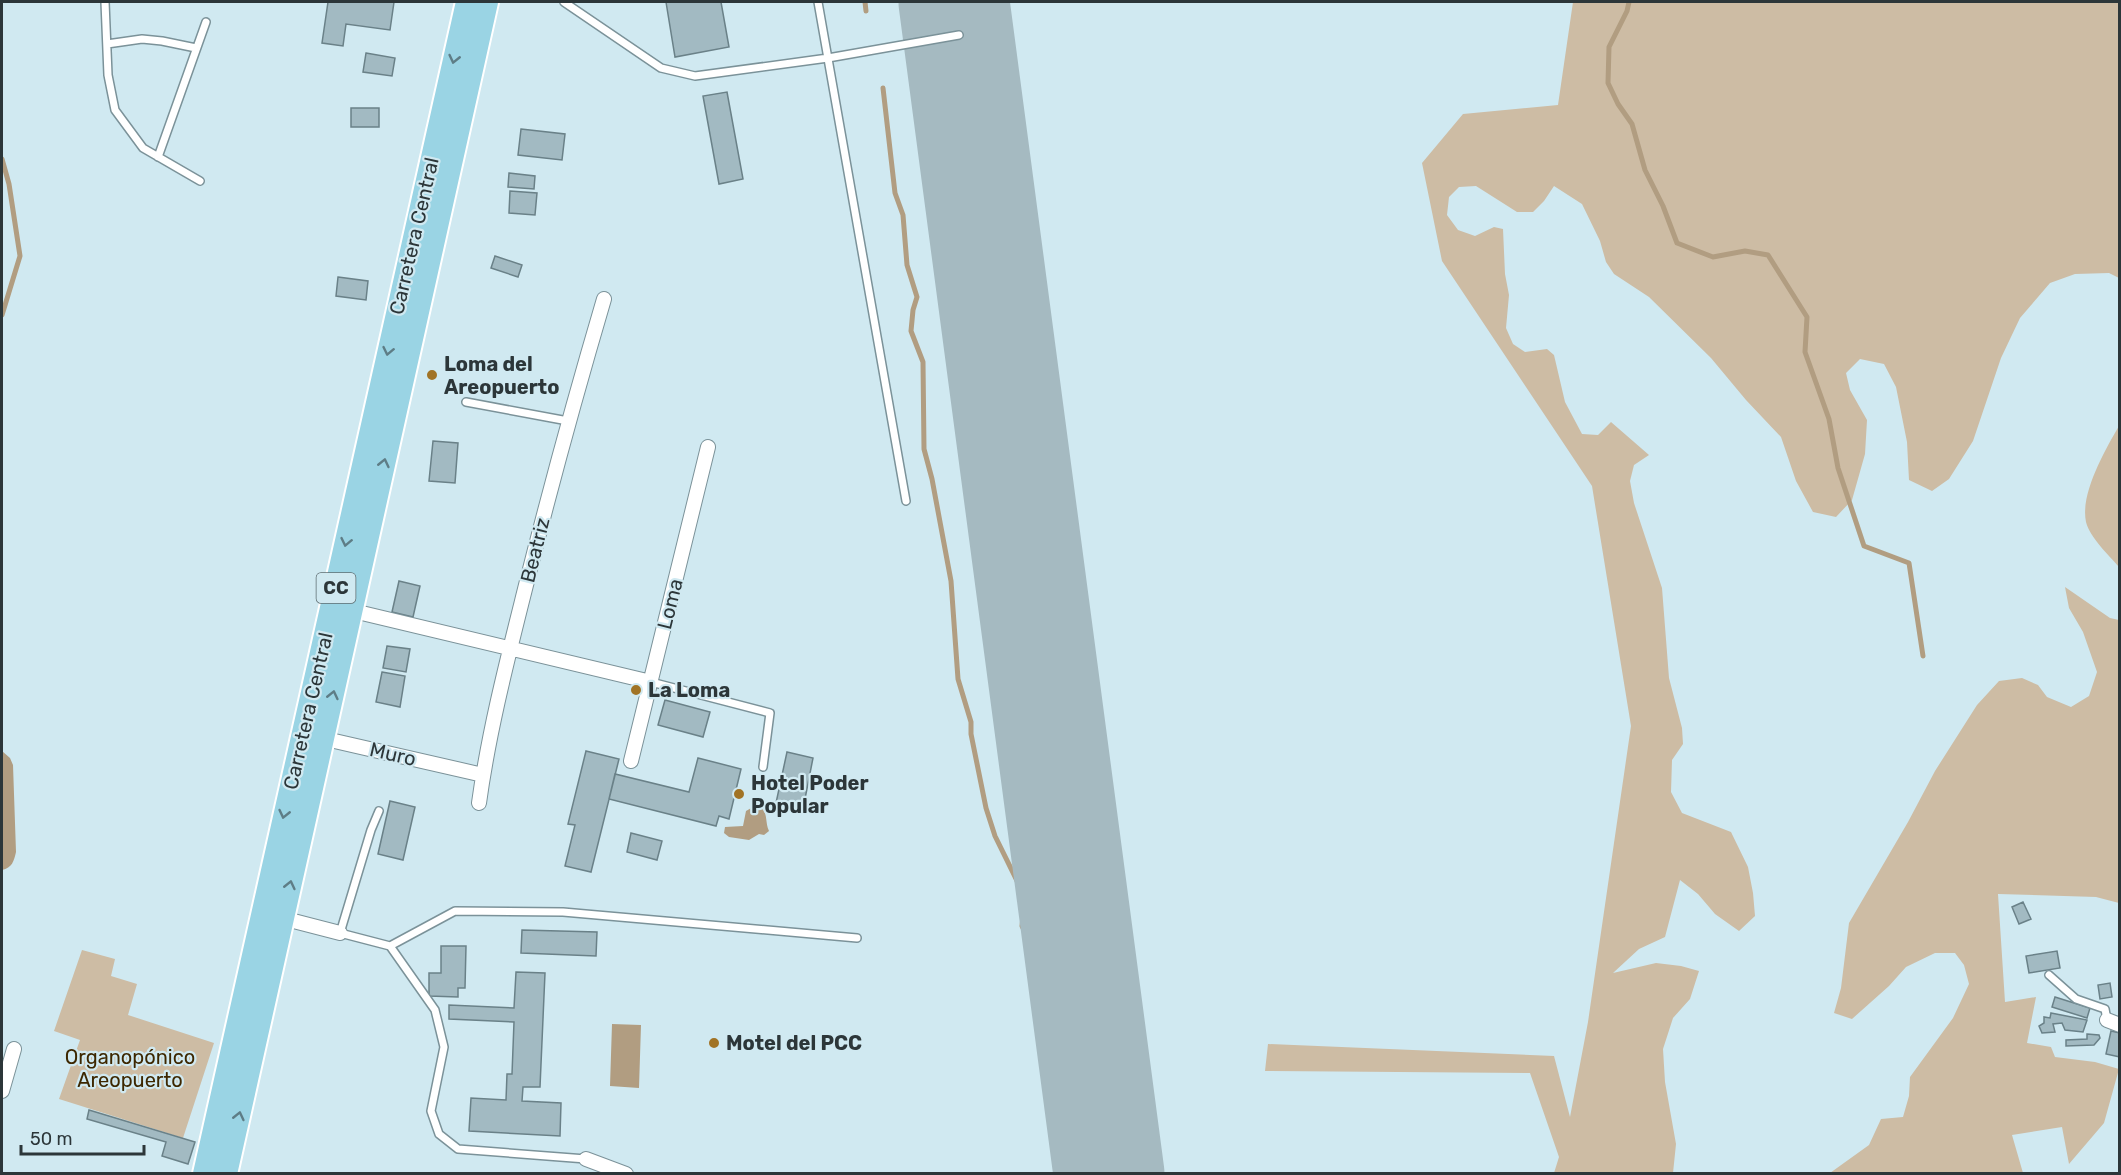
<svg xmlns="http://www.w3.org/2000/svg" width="2121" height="1175" font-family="Rubik,sans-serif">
<rect width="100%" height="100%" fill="#d0e9f1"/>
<!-- green -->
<path fill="#cdbca4" d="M 1573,2 L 2119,2 L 2119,278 L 2109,273 L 2075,274 L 2050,283 L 2020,318 L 2001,358 L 1973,441 L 1949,479 L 1932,491 L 1909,480 L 1907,442 L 1896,387 L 1884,364 L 1860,359 L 1846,373 L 1850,390 L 1867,420 L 1865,454 L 1852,500 L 1836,517 L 1813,512 L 1796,481 L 1781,437 L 1746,400 L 1711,358 L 1649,297 L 1614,274 L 1606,262 L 1600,241 L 1582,204 L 1554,186 L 1544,201 L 1533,212 L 1517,212 L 1476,186 L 1459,187 L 1449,197 L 1447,215 L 1458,230 L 1475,236 L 1494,227 L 1503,229 L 1505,274 L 1509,295 L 1506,328 L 1513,344 L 1525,352 L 1547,349 L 1554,355 L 1565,402 L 1582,434 L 1598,435 L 1611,422 L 1649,455 L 1634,465 L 1630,481 L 1634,503 L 1662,588 L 1669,678 L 1682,728 L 1683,744 L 1672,760 L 1671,792 L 1682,813 L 1731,832 L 1748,867 L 1753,893 L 1755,916 L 1739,931 L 1715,914 L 1698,894 L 1680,880 L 1665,937 L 1639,949 L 1613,973 L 1656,963 L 1681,966 L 1699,971 L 1690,999 L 1673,1018 L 1663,1049 L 1665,1082 L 1676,1144 L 1673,1173 L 1554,1173 L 1559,1157 L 1530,1073 L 1265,1071 L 1268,1044 L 1554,1056 L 1570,1117 L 1588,1022 L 1631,726 L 1592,486 L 1442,261 L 1422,163 L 1463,114 L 1558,105 Z
M 2119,426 L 2119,567 C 2109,555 2090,538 2086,522 C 2080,494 2105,450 2119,426 Z
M 2065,587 L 2110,618 L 2119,620 L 2119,903 L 2096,897 L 1998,894 L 2005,1002 L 2036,997 L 2027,1043 L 2051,1047 L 2055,1057 L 2095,1062 L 2119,1069 L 2104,1123 L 2069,1164 L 2062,1127 L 2012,1135 L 2023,1173 L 1830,1173 L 1869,1145 L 1881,1119 L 1903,1117 L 1909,1096 L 1910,1077 L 1953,1018 L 1969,984 L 1964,965 L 1955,953 L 1935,953 L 1906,967 L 1889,986 L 1852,1019 L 1834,1013 L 1841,988 L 1849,923 L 1908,822 L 1935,771 L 1977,705 L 1999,681 L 2022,678 L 2038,685 L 2047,697 L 2071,707 L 2089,696 L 2097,672 L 2083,632 L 2069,608 Z
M 82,950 L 115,959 L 111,976 L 137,984 L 128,1015 L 214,1043 L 183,1138 L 59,1099 L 80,1040 L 54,1031 Z"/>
<!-- water -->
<path fill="#b19d81" d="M 2,751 L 10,758 L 13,765 L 16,852 C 14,861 12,868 2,870 Z
M 753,807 L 762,808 C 768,815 765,823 769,831 L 764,835 L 759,834 L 749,840 L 729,837 L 724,833 L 725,827 L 743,826 L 746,811 Z
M 612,1024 L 641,1025 L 639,1088 L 610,1086 Z"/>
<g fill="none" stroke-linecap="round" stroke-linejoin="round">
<!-- stream -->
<path stroke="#b19d81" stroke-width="5" d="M 865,2 L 866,11
M 1629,2 L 1627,11 L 1609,47 L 1608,83 L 1618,104 L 1632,124 L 1645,170 L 1663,206 L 1677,243 L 1713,257 L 1745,251 L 1768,255 L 1807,317 L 1805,352 L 1829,419 L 1838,468 L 1864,546 L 1909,563 L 1923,656
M 883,88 L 895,193 L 903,215 L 907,265 L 917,297 L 913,310 L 911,331 L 923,362 L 924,449 L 932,479 L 951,581 L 958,679 L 971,722 L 971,734 L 986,808 L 995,836 L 1025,897 L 1022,926 L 1037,954
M 2,159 L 9,184 L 20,256 L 2,315"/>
<!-- runway -->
<path stroke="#a5bac1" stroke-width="111" d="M 954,2 L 1109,1174"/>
</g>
<!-- building -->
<path fill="#a2bac2" stroke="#6a8188" stroke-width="1.5" d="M 328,2 L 394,2 L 390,30 L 346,24 L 343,46 L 322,43 Z
M 666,2 L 721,2 L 729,47 L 675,57 Z
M 366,53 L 395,58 L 392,76 L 363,72 Z
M 727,92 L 743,179 L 719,184 L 703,96 Z
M 351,108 L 379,108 L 379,127 L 351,127 Z
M 521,129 L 565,134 L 562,160 L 518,155 Z
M 509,173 L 535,176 L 534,189 L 508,187 Z
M 510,191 L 537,193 L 535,215 L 509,213 Z
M 495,256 L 522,265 L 518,277 L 491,268 Z
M 338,277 L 368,281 L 366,300 L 336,296 Z
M 433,441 L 458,443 L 455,483 L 429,481 Z
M 399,581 L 420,586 L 413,617 L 392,612 Z
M 387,646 L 410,649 L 406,672 L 383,668 Z
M 382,672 L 405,676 L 400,707 L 376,702 Z
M 665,700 L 710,712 L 703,737 L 658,725 Z
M 586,751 L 619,759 L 591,872 L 565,866 L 575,825 L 568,824 Z
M 787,752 L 813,758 L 803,809 L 776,803 Z
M 698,758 L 741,769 L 729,819 L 719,816 L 716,826 L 609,799 L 615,774 L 689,792 Z
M 390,801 L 415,807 L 403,860 L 378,854 Z
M 631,833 L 662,841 L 657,860 L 627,852 Z
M 2023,902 L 2031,919 L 2019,924 L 2012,907 Z
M 522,930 L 597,932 L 596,956 L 521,953 Z
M 441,946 L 466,946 L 465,988 L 458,988 L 458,997 L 429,996 L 429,973 L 441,973 Z
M 2057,951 L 2060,968 L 2029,973 L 2026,956 Z
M 516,972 L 545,973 L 540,1087 L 523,1087 L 522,1101 L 561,1103 L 560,1136 L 469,1131 L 471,1098 L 506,1100 L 507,1074 L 512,1074 L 514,1022 L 449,1019 L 449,1005 L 514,1008 Z
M 2110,983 L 2112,997 L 2100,999 L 2098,985 Z
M 2055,997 L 2090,1008 L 2087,1018 L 2052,1007 Z
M 2051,1013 L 2087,1020 L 2083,1032 L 2065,1030 L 2062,1023 L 2053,1024 L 2055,1032 L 2042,1033 L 2039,1026 L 2044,1023 L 2044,1017 L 2050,1018 Z
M 2111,1031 L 2120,1033 L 2120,1057 L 2106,1054 Z
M 2087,1034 L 2099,1035 L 2100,1038 L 2094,1045 L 2066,1046 L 2066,1040 L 2087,1039 Z
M 89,1110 L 195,1142 L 188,1164 L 162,1156 L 166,1142 L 87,1119 Z"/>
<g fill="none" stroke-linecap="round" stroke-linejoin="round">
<defs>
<path id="lane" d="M 105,2 L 108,75 L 115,110 L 143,148 L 200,181
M 564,2 L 661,68 L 695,76 L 828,58 L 959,35
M 818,2 L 906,501
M 107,44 L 142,39 L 162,41 L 196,48
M 158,157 L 206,22
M 466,402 L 568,421
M 651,682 L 770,713 L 763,767
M 379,811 L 371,830 L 340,933 L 390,946 L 435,1010 L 444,1047 L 431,1111 L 439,1134 L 458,1149 L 586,1159
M 390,946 L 455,911 L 563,912 L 857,938
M 2049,975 L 2076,999 L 2105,1009 L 2107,1020"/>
<path id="street" d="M 345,609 L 651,682
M 317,737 L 483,775
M 631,761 L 708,447
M 479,803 C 489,730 508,657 526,585 C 550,489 576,394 604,299
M 278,917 L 340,933
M 2107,1020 L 2120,1025
M 2,1091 L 14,1049
M 586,1159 L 626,1174"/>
<path id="primary" d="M 204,1174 L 467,2
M 226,1174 L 487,2"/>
</defs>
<!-- lane casing -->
<use href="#lane" stroke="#7b9299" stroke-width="10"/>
<!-- street casing -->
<use href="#street" stroke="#7b9299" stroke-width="16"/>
<!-- primary casing -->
<use href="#primary" stroke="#fff" stroke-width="26"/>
<!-- lane -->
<use href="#lane" stroke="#fff" stroke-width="7"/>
<!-- street -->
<use href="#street" stroke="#fff" stroke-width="14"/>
<!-- primary -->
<use href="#primary" stroke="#9ad4e4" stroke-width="22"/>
</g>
<!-- one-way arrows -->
<defs><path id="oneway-chevron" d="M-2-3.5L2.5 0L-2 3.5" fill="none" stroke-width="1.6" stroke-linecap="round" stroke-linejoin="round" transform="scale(1.5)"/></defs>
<g stroke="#5e7d86">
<use href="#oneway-chevron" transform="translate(454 59) rotate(103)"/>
<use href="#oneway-chevron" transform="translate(388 351) rotate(102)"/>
<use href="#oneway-chevron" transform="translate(384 463) rotate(-77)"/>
<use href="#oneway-chevron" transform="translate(346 542) rotate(102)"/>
<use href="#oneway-chevron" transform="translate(333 695) rotate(-77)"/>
<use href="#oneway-chevron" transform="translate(284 814) rotate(103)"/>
<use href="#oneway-chevron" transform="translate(290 885) rotate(-77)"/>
<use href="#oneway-chevron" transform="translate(239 1116) rotate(-77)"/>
</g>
<!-- markers -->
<g fill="#a17325" stroke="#d0e9f1" stroke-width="2">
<circle cx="432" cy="375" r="6"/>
<circle cx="636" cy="690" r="6"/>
<circle cx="739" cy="794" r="6"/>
<circle cx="714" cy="1043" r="6"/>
</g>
<g text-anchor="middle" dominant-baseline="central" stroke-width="4.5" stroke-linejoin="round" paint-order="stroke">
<!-- shield labels -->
<rect fill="#d0e9f1" stroke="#5d6c70" stroke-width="1.5" x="316.5" y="573" width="39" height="30" rx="4.5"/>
<g font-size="18" font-weight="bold" fill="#2c3639">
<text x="336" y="588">CC</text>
</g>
<!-- street labels -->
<g font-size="20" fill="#2c3639" stroke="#d0e9f1">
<text transform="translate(414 236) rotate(-77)">Carretera Central</text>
<text transform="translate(535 550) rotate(-76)">Beatriz</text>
<text transform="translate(670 604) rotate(-76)">Loma</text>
<text transform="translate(308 711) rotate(-77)">Carretera Central</text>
<text transform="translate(393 754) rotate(13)">Muro</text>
</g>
<!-- poi labels -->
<g font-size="20" font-weight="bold" fill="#2c3639" stroke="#d0e9f1" text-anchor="start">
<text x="444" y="364">Loma del<tspan x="444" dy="23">Areopuerto</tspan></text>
<text x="648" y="690">La Loma</text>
<text x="751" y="783">Hotel Poder<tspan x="751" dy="23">Popular</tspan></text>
<text x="726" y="1043">Motel del PCC</text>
</g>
<!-- park labels -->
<g font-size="20" fill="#3d2700" stroke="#d0e9f1">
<text x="130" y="1057">Organopónico<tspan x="130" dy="23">Areopuerto</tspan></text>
</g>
</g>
<!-- border -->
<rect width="2121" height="1175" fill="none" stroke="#2c3639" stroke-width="6"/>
<!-- scale -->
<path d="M21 1145v9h123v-9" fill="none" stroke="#2c3639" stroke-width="3"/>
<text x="30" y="1145" font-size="18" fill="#2c3639" stroke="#d0e9f1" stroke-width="4.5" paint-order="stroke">50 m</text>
</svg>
